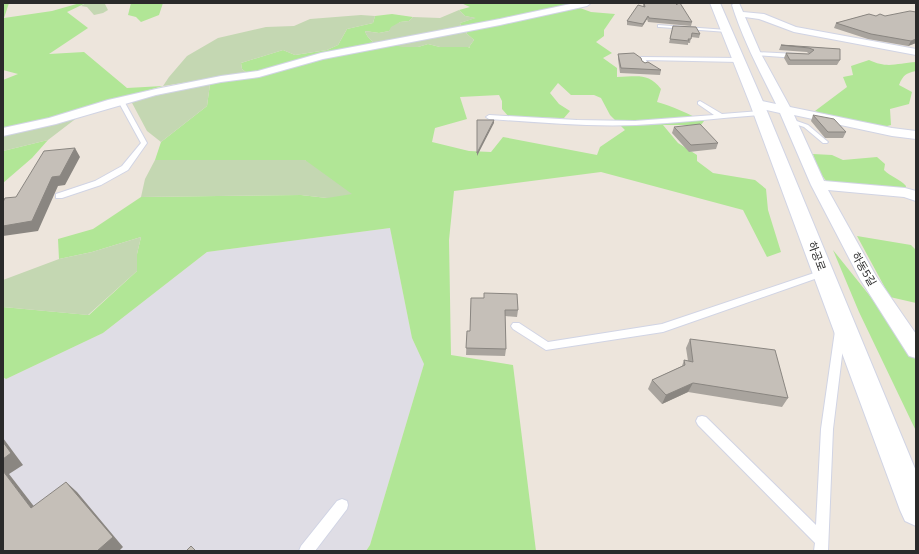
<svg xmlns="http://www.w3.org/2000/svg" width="919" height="554" font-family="Mulish,'Noto Sans KR',sans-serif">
<rect width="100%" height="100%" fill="#ede5dc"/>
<!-- industrial -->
<path fill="#dfdde5" d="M 390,228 L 412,338 L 424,364 L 370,545 L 366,551 L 3,551 L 3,377 L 6,379 L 103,333 L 207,252 Z"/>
<!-- green -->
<path fill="#b1e696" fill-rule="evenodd" d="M 3,3 L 9,3 L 4,18 L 52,11 L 80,3 L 86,3 L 67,12 L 88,28 L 49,54 L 84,52 L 127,88 L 163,86 L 3,131 L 3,80 L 18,74 L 3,70 Z
M 131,3 L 163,3 L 159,15 L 141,22 L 136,17 L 128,15 Z
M 461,3 L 569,3 L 573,6 L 491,26 L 580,8 L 591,12 L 615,14 L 604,30 L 604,36 L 596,42 L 612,53 L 603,58 L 617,68 L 617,77 C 636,77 648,72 661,89 L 657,102 C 673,106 688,114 704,121 L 701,125 L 663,125 L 678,143 L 697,155 L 697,161 L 713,173 L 755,180 L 766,189 L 768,210 L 781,252 L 767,257 L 743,210 L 601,172 L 454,191 L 449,240 L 451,355 L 513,365 L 536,551 L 366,551 L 370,545 L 424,364 L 412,338 L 390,228 L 207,252 L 103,333 L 6,379 L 3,377 L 3,307 L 89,315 L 137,271 L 137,254 L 141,237 L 92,252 L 59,259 L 58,239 L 93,229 L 141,197 L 301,195 L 327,198 L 305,160 L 155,160 L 161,142 L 207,106 L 210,84 L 259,77 L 335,56 L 247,73 L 242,69 L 241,63 L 283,50 L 295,55 L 327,50 L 338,45 L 347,29 L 373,23 L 375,16 L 392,14 L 413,17 L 409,21 L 400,22 L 389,31 L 379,33 L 365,31 C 367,39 375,43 382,48 L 394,45 L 418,47 L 428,44 L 440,47 L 464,45 L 470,48 L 469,47 L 474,40 L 466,33 L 471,29 L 461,26 L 460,23 L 475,18 L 465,16 L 459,10 L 470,7 ZM 558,83 L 571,95 L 594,95 L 601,98 L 610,115 L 625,130 L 600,147 L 597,155 L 503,137 L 491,152 L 469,151 L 432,142 L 435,128 L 467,119 L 460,97 L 499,95 L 502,101 L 502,109 L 509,117 L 564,118 L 570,111 L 559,104 L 550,93 Z
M 869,60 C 888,69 897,63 916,62 L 916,71 C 906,73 903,75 899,85 L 912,92 L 909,104 L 890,109 L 891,125 L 883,127 L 825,115 L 815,111 L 847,87 L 843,77 L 853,75 L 851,66 Z
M 48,140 L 32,158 L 3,183 L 3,151 Z
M 813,154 L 832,155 L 843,160 L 877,157 L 885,164 L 884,170 C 891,177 900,179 906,186 L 905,191 L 828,183 L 819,172 Z
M 857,236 L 911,245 L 916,250 L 916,303 L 890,297 Z
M 833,250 L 870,296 L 916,360 L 916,431 L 859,312 Z"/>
<!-- cemetery -->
<path fill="#c4d7b2" d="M 86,3 L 107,3 L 105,4 L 108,10 L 103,13 L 94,15 L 87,7 L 81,6 Z
M 459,10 L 465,16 L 476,18 L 460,23 L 461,26 L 471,29 L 466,33 L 474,40 L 469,47 L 440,47 L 428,44 L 418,47 L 402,47 L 394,45 L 382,48 C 375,43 367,39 365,31 L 379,33 L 389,31 L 391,27 L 400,22 L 409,21 L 413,17 L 440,18 Z
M 361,15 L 375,16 L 373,23 L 347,29 L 338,45 L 327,50 L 295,55 L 283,50 L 241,63 L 242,69 L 247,73 L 163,86 L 169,77 L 187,56 L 218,38 L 266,27 L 294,26 L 310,19 Z
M 210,84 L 207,106 L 161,142 L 147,131 L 131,101 Z
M 78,117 L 48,140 L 3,151 L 3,136 Z
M 155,160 L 305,160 L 352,194 L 327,198 L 301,195 L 141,197 L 145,179 Z
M 141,237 L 137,254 L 137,271 L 88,315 L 3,307 L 3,280 L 59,259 L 92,252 Z"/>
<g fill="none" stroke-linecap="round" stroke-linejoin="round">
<defs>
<path id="service" d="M 658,25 L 727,30 L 729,31 L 727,32 L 660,27 L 658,27 Z
M 756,52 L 797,54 L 800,56 L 797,58 L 754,55 L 754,53 Z
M 641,57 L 739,58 L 742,60 L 739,62 L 646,60 L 648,65 L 645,67 L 642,65 Z
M 119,100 L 124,101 L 147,143 L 128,170 L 101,185 L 62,198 L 56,198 L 56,194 L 95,181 L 122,166 L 141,143 L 118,101 Z
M 700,101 L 722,114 L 760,111 L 763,113 L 760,115 C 719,118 677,123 636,125 C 587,127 538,122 489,119 L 486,117 L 489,115 L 577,120 L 635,121 L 714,115 L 698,104 L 698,102 Z
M 791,119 L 808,125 L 828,142 L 827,143 L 823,143 L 804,127 L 789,122 L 788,121 Z
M 823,270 L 826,271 L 827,273 L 826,275 L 663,332 L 546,350 L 513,329 L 511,326 L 513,323 L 519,323 L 548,342 L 662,324 Z
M 840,327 L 844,328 L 845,331 L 833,429 L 828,551 L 814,551 L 815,543 L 698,425 L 696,421 L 698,417 L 702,416 L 706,417 L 816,525 L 821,429 L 835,331 L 836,328 Z
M 342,499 L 347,501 L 348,505 L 347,509 L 315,551 L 299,551 L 301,546 L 337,501 Z"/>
<path id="minor" d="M 575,3 L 591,3 L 587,6 L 500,25 L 323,59 L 259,77 L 221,82 L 156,95 L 56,124 L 3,136 L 3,128 L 49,118 L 108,100 L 156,89 L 221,76 L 258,71 L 321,53 L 500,19 Z
M 734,3 L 739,3 L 743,12 L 764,14 L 796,27 L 916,49 L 916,55 L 794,32 L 759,19 L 745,17 L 761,54 L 790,107 L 892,128 L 916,131 L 916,139 L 892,136 L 794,115 L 824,181 L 905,188 L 916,191 L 916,201 L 904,197 L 828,190 L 876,276 L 916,334 L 916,358 L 909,356 L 860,279 L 811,185 L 780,113 L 753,107 L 751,104 L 753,101 L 757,100 L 776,104 C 760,72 743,40 732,5 Z"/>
<path id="secondary" d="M 710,3 L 720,3 L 764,104 L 916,471 L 916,526 L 905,521 L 900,510 L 750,104 Z"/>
</defs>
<!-- service casing -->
<use href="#service" stroke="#d1d4e4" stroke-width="2"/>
<!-- minor casing -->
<use href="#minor" stroke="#d1d4e4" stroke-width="2"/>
<!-- secondary casing -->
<use href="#secondary" stroke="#d1d4e4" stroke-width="2"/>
<!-- service -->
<use href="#service" fill="#fff" fill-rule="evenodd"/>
<!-- minor -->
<use href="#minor" fill="#fff" fill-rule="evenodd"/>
<!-- secondary -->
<use href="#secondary" fill="#fff" fill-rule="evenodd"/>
</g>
<!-- wall -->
<path fill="#a9a49e" d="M 643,3 L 675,3 L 692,22 L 691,26 L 648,22 L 647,19 L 642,27 L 627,25 L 627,21 L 643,7 Z
M 869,14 L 916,43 L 908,46 L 868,39 L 834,28 L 836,23 Z
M 673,26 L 700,34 L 699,38 L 691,37 L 690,43 L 688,43 L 688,45 L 669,43 Z
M 781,45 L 840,49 L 840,60 L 837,65 L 788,65 L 784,58 L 786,53 L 809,54 L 807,52 L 779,50 Z
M 618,54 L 642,61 L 661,70 L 660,75 L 620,73 L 618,59 Z
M 813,115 L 846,132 L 843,138 L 825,138 L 811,121 Z
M 674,127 L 718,143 L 716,149 L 689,152 L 672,133 Z
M 471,298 L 518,310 L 517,317 L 505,316 L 506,349 L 505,356 L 466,355 L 467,331 L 470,331 Z
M 690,339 L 788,398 L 782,407 L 688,392 L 662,404 L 648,389 L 652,380 L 682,366 L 684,360 L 688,361 L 686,348 Z"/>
<!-- shaded-wall -->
<path fill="#8a8681" d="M 648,16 L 647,19 L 642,27 L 643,24 Z
M 916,39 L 916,43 L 908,46 L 911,41 Z
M 494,120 L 494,123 L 477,156 L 477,153 Z
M 75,148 L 80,157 L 65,185 L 58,186 L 38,231 L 3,236 L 3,226 L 52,177 Z
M 693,383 L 688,392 L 662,404 L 666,395 Z
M 3,438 L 23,465 L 9,474 L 43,518 L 31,508 L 3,471 Z
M 66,482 L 77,492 L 123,547 L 119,551 L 97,551 Z"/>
<!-- building -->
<path fill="#c5bfb8" stroke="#8a8681" d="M 644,3 L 675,3 L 677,5 L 677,3 L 680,3 L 692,22 L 649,18 L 648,16 L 643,24 L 627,21 L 638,5 L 645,7 Z
M 910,11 L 916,12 L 916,39 L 911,41 L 871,34 L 836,23 L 869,14 L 876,16 L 880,14 L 885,16 Z
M 673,26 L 696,27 L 700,34 L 692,33 L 691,39 L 688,39 L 689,41 L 670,39 Z
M 781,45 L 840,49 L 840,60 L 790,60 L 786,53 L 809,54 L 814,50 L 809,48 Z
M 634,53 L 641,58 L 642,61 L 645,63 L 648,62 L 661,70 L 621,68 L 618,54 Z
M 813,115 L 834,119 L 846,132 L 828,132 Z
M 477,120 L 494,120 L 477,153 Z
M 700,124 L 718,143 L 691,145 L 674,127 Z
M 75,148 L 60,176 L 52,177 L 32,221 L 3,226 L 3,202 L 5,198 L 16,197 L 44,151 Z
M 484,293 L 517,294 L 518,310 L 505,310 L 506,349 L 466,348 L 467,331 L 470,331 L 471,298 L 484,298 Z
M 690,339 L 775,350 L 788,398 L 693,383 L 666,395 L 652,380 L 685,365 L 684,360 L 693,362 Z
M 3,442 L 11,453 L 3,459 Z
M 3,471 L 31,508 L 66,482 L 113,537 L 97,551 L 4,551 L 3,549 Z
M 191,546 L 196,551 L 186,551 Z"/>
<g text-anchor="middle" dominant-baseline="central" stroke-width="3" stroke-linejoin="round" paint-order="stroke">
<!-- street labels -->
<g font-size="11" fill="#2a2a2a" stroke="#fff">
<text transform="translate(817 256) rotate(69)">하공로</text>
<text transform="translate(864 269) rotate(60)">하동5길</text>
</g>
</g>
<!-- border -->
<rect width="919" height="554" fill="none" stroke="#2a2a2a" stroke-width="8"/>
</svg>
